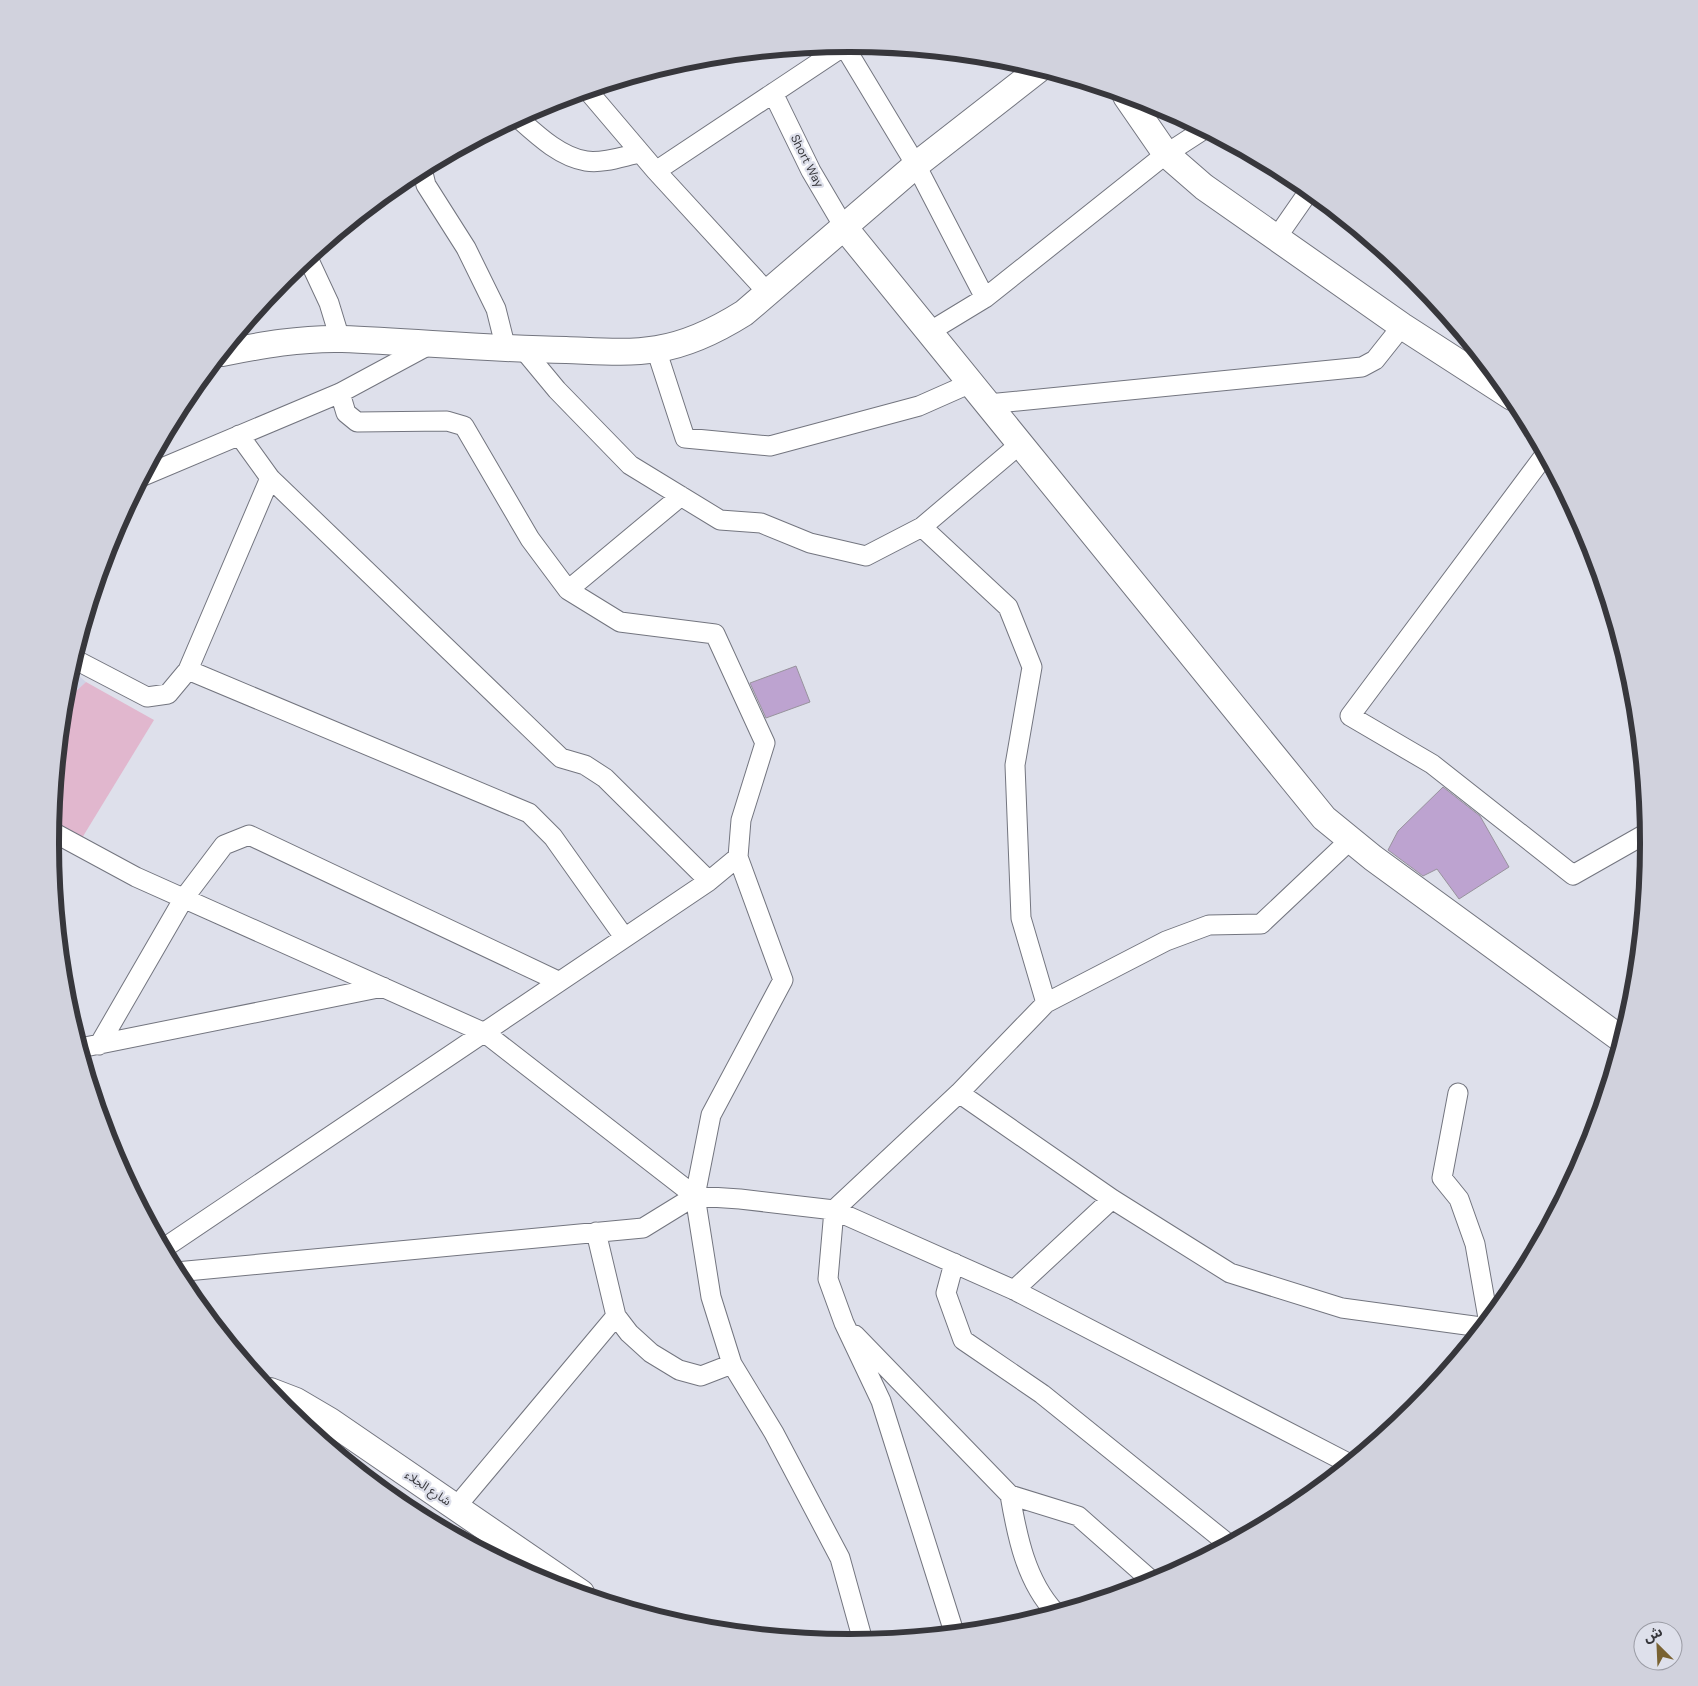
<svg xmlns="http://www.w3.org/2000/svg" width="1698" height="1686" font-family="'DM Sans','Noto Sans Arabic',sans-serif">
<rect width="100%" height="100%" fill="#dee0eb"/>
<!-- built -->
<path fill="#d0d3e6" d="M 71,669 L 86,682 L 64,702 L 65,687 Z"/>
<!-- green -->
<path fill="#e1b7ce" d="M 86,682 L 154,720 L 82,838 L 52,821 L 64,702 Z"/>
<!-- building -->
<path fill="#bda3d0" stroke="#98939d" d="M 796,666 L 810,702 L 766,718 L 750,683 Z
M 1443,787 L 1480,816 L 1509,867 L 1459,899 L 1437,869 L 1423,876 L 1388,850 L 1398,831 Z"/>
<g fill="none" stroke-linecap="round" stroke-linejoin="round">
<defs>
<path id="minor" d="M 843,44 L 916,165 L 985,298
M 588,91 L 656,171 L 768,293
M 773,93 L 811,171 L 844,227
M 518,118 C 537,135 560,157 586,161 C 603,164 624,156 640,153
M 422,169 L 426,185 L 466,248 L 496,309 L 506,349
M 656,171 L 847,44
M 1277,237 L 1309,191
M 308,258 L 329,303 L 340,339
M 929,332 L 985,298 L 1166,154 L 1203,130
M 523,349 L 557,390 L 630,465 L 720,520 L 761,523 L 810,543 L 866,556 L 922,527 L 1020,444
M 656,349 L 685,438 L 770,446 L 919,406 L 971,383
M 340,393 L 346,413 L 357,422 L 447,421 L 464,426 L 530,539 L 568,590 L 681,496
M 988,404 L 1362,367 L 1375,360 L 1402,326
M 239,435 L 270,478 L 561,758 L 585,765 L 605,778 L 709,881
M 1544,456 L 1350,716 L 1432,764 L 1573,875 L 1647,833
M 143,476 L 340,393 L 431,344
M 270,478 L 188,670 L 529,813 L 553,837 L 624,937
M 922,527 L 1008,607 L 1032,667 L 1015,765 L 1021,918 L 1046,1003
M 568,590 L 620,622 L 715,634 L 765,743 L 741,820 L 738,857 L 783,980 L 711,1115 L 695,1196
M 74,659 L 147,697 L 168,694 L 188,670
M 51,831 L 136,877 L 485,1033 L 695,1196 L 711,1297 L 732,1364 L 774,1433 L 840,1558 L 863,1641
M 99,1045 L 184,898 L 224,845 L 249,835 L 558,981
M 80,1048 L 383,987
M 959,1093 L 1112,1199 L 1230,1273 L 1342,1308 L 1481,1327
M 1458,1093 L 1442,1178 L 1459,1199 L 1475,1244 L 1488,1318
M 596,1232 L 616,1316 L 629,1333 L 651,1353 L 679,1370 L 701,1376 L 732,1364
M 164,1248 L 709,881 L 738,857
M 954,1263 L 946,1293 L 963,1340 L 1042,1394 L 1227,1543
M 176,1272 L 643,1228 L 695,1196 L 740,1199 L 834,1210 L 1014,1290 L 1348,1463
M 1014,1290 L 1112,1199
M 855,1335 L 1010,1495 L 1078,1516 L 1153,1582
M 1010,1495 C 1017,1536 1026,1581 1055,1612
M 456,1507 L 616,1316
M 954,1632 L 881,1401 L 844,1323 L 828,1279 L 834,1210 L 959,1093 L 1046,1003 L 1166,941 L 1209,925 L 1261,924 L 1349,841"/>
<path id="secondary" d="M 1126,96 L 1166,154 L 1204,187 L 1402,326 L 1512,397
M 844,227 L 1324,818 L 1373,858 L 1621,1039
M 222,353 C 262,345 301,338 342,339 C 417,342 491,349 566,350 C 596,351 627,354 657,349 C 689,344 717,330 744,313 L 916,165 L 1039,69
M 270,1391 L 296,1401 L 330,1421 L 581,1593"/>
</defs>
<!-- minor casing -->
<use href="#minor" stroke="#73757f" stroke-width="21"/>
<!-- secondary casing -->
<use href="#secondary" stroke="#73757f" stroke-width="28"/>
<!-- minor -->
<use href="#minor" stroke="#fff" stroke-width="19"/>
<!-- secondary -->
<use href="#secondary" stroke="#fff" stroke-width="26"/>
</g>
<g text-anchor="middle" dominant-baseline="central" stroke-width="4.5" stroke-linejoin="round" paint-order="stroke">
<!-- street labels -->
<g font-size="12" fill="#37373c" stroke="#dee0eb">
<text transform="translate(807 161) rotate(63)">Short Way</text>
<text transform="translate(428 1488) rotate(34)">شارع الجلاء</text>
</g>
</g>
<!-- crop -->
<path d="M0 0H1698V1686H0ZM849 52H850A790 790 0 0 1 1640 842V844A790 790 0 0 1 850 1634H849A790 790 0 0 1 59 844V842A790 790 0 0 1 849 52Z" fill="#d1d2dd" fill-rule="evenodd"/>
<path fill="none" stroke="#37373c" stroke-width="6" d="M849 52H850A790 790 0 0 1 1640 842V844A790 790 0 0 1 850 1634H849A790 790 0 0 1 59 844V842A790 790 0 0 1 849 52Z"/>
<!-- north arrow -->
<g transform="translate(1658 1646) rotate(336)"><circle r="24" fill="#dee0eb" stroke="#9b9ca5"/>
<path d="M0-4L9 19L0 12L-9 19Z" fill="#796232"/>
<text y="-8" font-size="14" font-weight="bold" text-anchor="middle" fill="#37373c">ش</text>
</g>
</svg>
